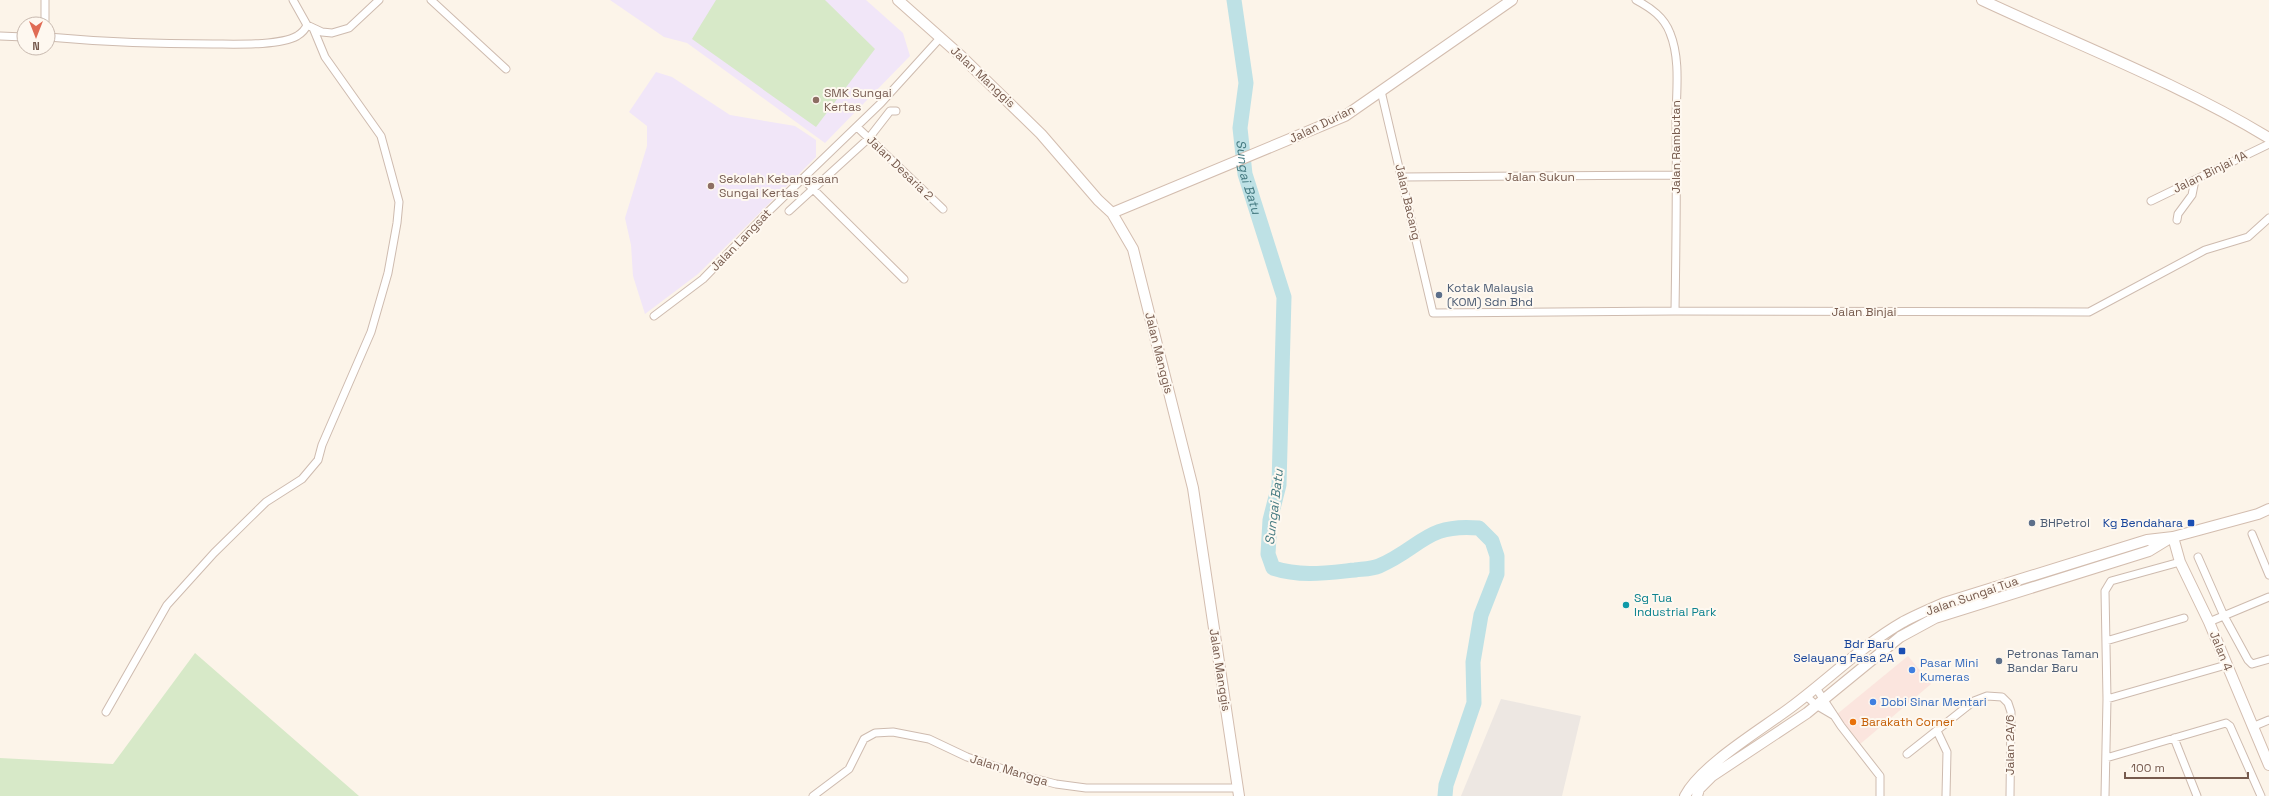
<svg xmlns="http://www.w3.org/2000/svg" width="2269" height="796" font-family="'Space Grotesk',sans-serif">
<rect width="100%" height="100%" fill="#fcf4e9"/>
<!-- commercial -->
<path fill="#fbe5de" d="M 1908,656 L 1931,684 L 1859,745 L 1836,715 Z"/>
<!-- industrial -->
<path fill="#ede7e2" d="M 1501,699 L 1581,716 L 1562,796 L 1461,796 Z"/>
<!-- education -->
<path fill="#f1e6f8" d="M 610,0 L 866,0 L 903,33 L 910,56 L 825,143 L 687,43 L 664,37 Z
M 656,72 L 672,77 L 730,115 L 795,126 L 816,140 L 816,157 L 698,274 L 645,314 L 633,276 L 631,245 L 625,218 L 647,146 L 647,126 L 629,112 Z"/>
<!-- green -->
<path fill="#d7e9c8" d="M 716,0 L 825,0 L 875,49 L 816,127 L 692,39 Z
M 195,653 L 359,796 L 0,796 L 0,758 L 113,764 Z"/>
<g fill="none" stroke-linecap="round" stroke-linejoin="round">
<!-- river -->
<path stroke="#bee1e5" stroke-width="15" id="s1" d="M 1234,0 L 1246,83 L 1240,128 L 1245,174 L 1284,297 L 1279,485 L 1270,520 L 1268,554 L 1273,568 C 1301,577 1326,573 1355,570 C 1362,569 1372,569 1379,566 C 1421,548 1426,523 1479,528 L 1492,541 L 1497,556 L 1497,574 L 1481,615 L 1473,662 L 1474,703 L 1446,785 L 1445,796"/>
<defs>
<path id="street" d="M 293,0 L 307,25 L 322,32 L 332,33 L 349,28 L 379,0
M 431,0 L 506,69
M 1636,0 C 1651,8 1664,17 1670,33 C 1681,60 1676,93 1676,121 C 1677,184 1676,247 1675,311
M 45,24 L 45,0
M 0,36 L 24,37
M 48,37 C 103,42 157,44 213,44 C 234,44 279,46 297,36 C 302,33 305,30 307,25
M 1381,91 L 1433,313 L 1675,311 L 2089,312 L 2205,250 L 2248,237 L 2269,218
M 857,127 L 943,209
M 1403,177 L 1677,175
M 803,179 L 904,279
M 2151,201 L 2269,144
M 789,211 L 869,138 L 890,111 L 896,111
M 2177,220 L 2178,214 L 2192,195 L 2195,180
M 654,316 L 703,279 L 769,211 L 881,103 L 941,37
M 2252,534 L 2269,575
M 2198,557 L 2224,616 L 2248,660 L 2252,664 L 2269,659
M 2209,622 L 2269,597
M 2106,641 L 2184,618
M 1816,688 L 1841,726 L 1880,776 L 1880,796
M 1806,696 L 1816,705 L 1833,715
M 2107,699 L 2226,665
M 106,712 L 167,605 L 214,553 L 266,502 L 302,479 L 318,460 L 322,445 L 371,332 L 388,273 L 397,223 L 399,202 L 381,136 L 325,57 L 313,28
M 2252,727 L 2269,720
M 1937,731 L 1947,752 L 1946,796
M 2174,738 L 2197,796
M 1907,754 L 1974,701 L 1987,696 L 2002,697 L 2008,703 L 2011,712 L 2010,796
M 2106,758 L 2226,723 L 2230,726 L 2261,796
M 813,796 L 849,769 L 864,739 L 875,733 L 893,732 L 929,739 L 967,757 L 1021,775 L 1056,784 L 1086,788 L 1238,788
M 2105,796 L 2107,699 L 2105,591 L 2111,581 L 2180,562"/>
<path id="secondary" d="M 898,0 L 961,56 L 1041,134 L 1098,200 L 1112,213 L 1133,249 L 1193,488 L 1239,796
M 1982,0 C 2078,45 2178,83 2269,138
M 1112,213 L 1345,116 L 1512,0
M 2173,537 L 2180,562 L 2209,622 L 2269,765
M 1685,796 C 1702,764 1764,728 1794,705 C 1830,678 1863,645 1903,622 C 1916,615 1930,609 1944,603 L 2147,540 L 2173,537 L 2258,514 L 2269,509
M 1697,796 L 1699,789 L 1712,776 L 1807,713 L 1900,637 L 1935,618 L 2149,551 L 2167,540"/>
</defs>
<!-- street casing -->
<use href="#street" stroke="#cebbaf" stroke-width="9"/>
<!-- secondary casing -->
<use href="#secondary" stroke="#d3bdaf" stroke-width="12"/>
<!-- street -->
<use href="#street" stroke="#fff" stroke-width="7"/>
<!-- secondary -->
<use href="#secondary" stroke="#fff" stroke-width="10"/>
</g>
<!-- markers -->
<g fill="#8d6e63" stroke="#fef8f0" stroke-width="1.5">
<circle cx="816" cy="100" r="4"/>
<circle cx="711" cy="186" r="4"/>
</g>
<g fill="#5c6f8a" stroke="#fef8f0" stroke-width="1.5">
<circle cx="1439" cy="295" r="4"/>
<circle cx="2032" cy="523" r="4"/>
<circle cx="1999" cy="661" r="4"/>
</g>
<g fill="#1a4fb4" stroke="#fef8f0" stroke-width="1.5">
<rect x="2187" y="519" width="8" height="8" rx="2"/>
<rect x="1898" y="647" width="8" height="8" rx="2"/>
</g>
<circle fill="#0f9aa8" stroke="#fef8f0" stroke-width="1.5" cx="1626" cy="605" r="4"/>
<g fill="#3f7fe0" stroke="#fef8f0" stroke-width="1.5">
<circle cx="1912" cy="670" r="4"/>
<circle cx="1873" cy="702" r="4"/>
</g>
<circle fill="#e8710a" stroke="#fef8f0" stroke-width="1.5" cx="1853" cy="722" r="4"/>
<g text-anchor="middle" dominant-baseline="central" stroke-width="4" stroke-linejoin="round" paint-order="stroke">
<!-- street labels -->
<g font-size="12" fill="#765a4d" stroke="#fef8f0">
<text transform="translate(983 77) rotate(43)">Jalan Manggis</text>
<text transform="translate(1322 124) rotate(-26)">Jalan Durian</text>
<text transform="translate(1676 147) rotate(-90)">Jalan Rambutan</text>
<text transform="translate(900 168) rotate(44)">Jalan Desaria 2</text>
<text transform="translate(2210 172) rotate(-26)">Jalan Binjai 1A</text>
<text x="1540" y="177">Jalan Sukun</text>
<text transform="translate(1408 202) rotate(77)">Jalan Bacang</text>
<text transform="translate(741 240) rotate(-46)">Jalan Langsat</text>
<text x="1864" y="312">Jalan Binjai</text>
<text transform="translate(1159 353) rotate(76)">Jalan Manggis</text>
<text transform="translate(1972 596) rotate(-19)">Jalan Sungai Tua</text>
<text transform="translate(2221 651) rotate(68)">Jalan 4</text>
<text transform="translate(1220 670) rotate(81)">Jalan Manggis</text>
<text transform="translate(2010 745) rotate(-90)">Jalan 2A/6</text>
<text transform="translate(1009 770) rotate(17)">Jalan Mangga</text>
</g>
<!-- education labels -->
<g font-size="12" fill="#785e54" stroke="#fef8f0" text-anchor="start">
<text x="824" y="93">SMK Sungai<tspan x="824" dy="14">Kertas</tspan></text>
<text x="719" y="179">Sekolah Kebangsaan<tspan x="719" dy="14">Sungai Kertas</tspan></text>
</g>
<!-- service labels -->
<g font-size="12" fill="#4e5e75" stroke="#fef8f0" text-anchor="start">
<text x="1447" y="288">Kotak Malaysia<tspan x="1447" dy="14">(KOM) Sdn Bhd</tspan></text>
<text x="2040" y="523">BHPetrol</text>
<text x="2007" y="654">Petronas Taman<tspan x="2007" dy="14">Bandar Baru</tspan></text>
</g>
<!-- transit labels -->
<g font-size="12" fill="#164399" stroke="#fef8f0" text-anchor="end">
<text x="2183" y="523">Kg Bendahara</text>
<text x="1894" y="644">Bdr Baru<tspan x="1894" dy="14">Selayang Fasa 2A</tspan></text>
</g>
<!-- culture labels -->
<g font-size="12" fill="#0d838f" stroke="#fef8f0" text-anchor="start">
<text x="1634" y="598">Sg Tua<tspan x="1634" dy="14">Industrial Park</tspan></text>
</g>
<!-- shop labels -->
<g font-size="12" fill="#366cbe" stroke="#fef8f0" text-anchor="start">
<text x="1920" y="663">Pasar Mini<tspan x="1920" dy="14">Kumeras</tspan></text>
<text x="1881" y="702">Dobi Sinar Mentari</text>
</g>
<!-- food labels -->
<g font-size="12" fill="#c56008" stroke="#fef8f0" text-anchor="start">
<text x="1861" y="722">Barakath Corner</text>
</g>
<!-- water labels -->
<g font-size="13" font-style="italic" fill="#447a81" stroke="#fef8f0">
<text stroke="none"><textPath href="#s1" startOffset="179">Sungai Batu</textPath></text>
<text transform="translate(1274 507) rotate(-83)">Sungai Batu</text>
</g>
</g>
<!-- north arrow -->
<g transform="translate(36 36) rotate(180)"><circle r="19" fill="#fef8f0" stroke="#c8b9af"/>
<path d="M0-3L7 15L0 10L-7 15Z" fill="#e06c55"/>
<text y="-6" font-size="11" font-weight="bold" text-anchor="middle" fill="#765a4d">N</text>
</g>
<!-- scale -->
<path d="M2125 772v6h123v-6" fill="none" stroke="#765a4d" stroke-width="2"/>
<text x="2131" y="772" font-size="12" fill="#765a4d" stroke="#fef8f0" stroke-width="3" paint-order="stroke">100 m</text>
</svg>
